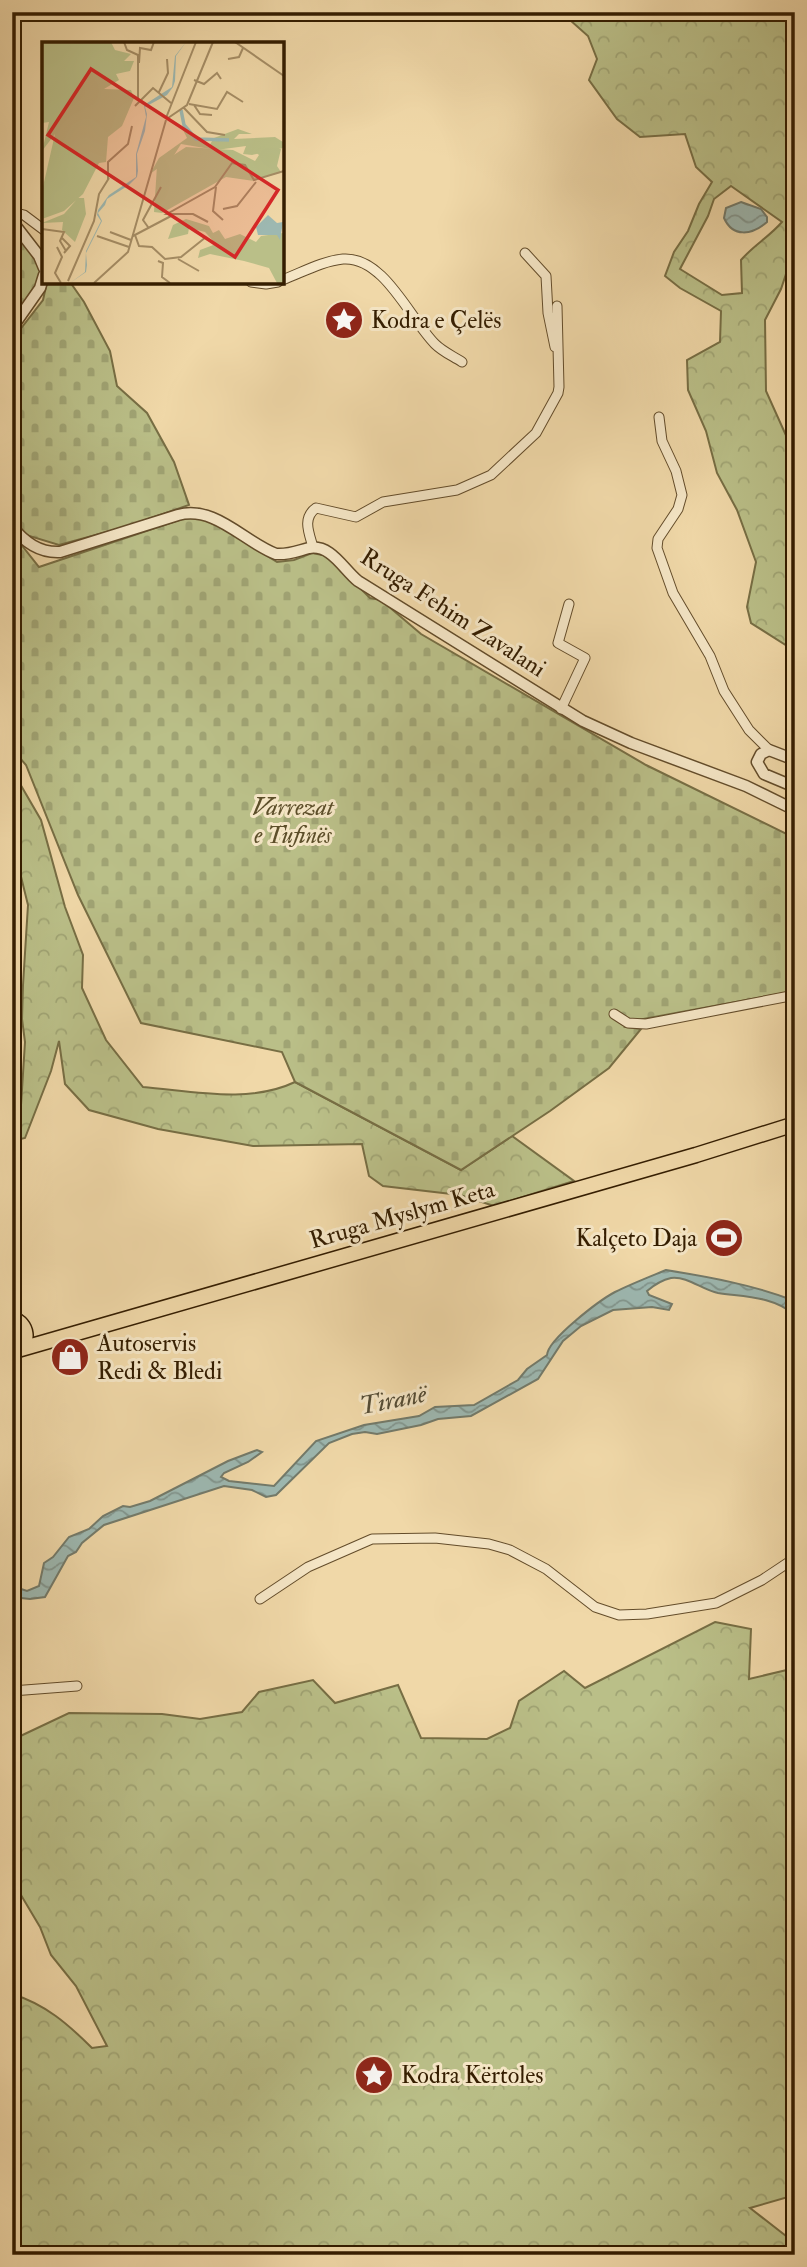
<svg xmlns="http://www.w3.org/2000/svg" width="807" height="2267" font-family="'IM FELL Double Pica',serif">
<defs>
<pattern id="forest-crowns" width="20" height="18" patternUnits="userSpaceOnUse" patternTransform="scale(1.75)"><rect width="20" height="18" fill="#babf88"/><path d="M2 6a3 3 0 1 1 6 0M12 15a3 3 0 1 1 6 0" fill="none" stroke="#a0a474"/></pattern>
<pattern id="cemetery-stones" width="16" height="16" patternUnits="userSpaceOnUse" patternTransform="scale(1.75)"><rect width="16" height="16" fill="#babf88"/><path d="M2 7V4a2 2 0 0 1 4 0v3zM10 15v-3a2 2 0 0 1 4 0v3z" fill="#a0a474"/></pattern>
<pattern id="water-waves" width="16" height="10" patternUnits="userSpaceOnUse" patternTransform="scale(1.75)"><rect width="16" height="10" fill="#9db8b1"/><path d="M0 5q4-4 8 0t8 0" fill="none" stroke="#81958e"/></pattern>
</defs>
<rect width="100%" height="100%" fill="#f0d8a8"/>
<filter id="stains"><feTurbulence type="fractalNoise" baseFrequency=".00286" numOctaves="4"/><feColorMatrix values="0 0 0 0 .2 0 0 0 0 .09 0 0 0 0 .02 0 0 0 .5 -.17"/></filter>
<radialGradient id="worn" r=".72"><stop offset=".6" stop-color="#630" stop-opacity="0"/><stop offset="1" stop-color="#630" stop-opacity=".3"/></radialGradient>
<!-- forest -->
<path fill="url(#forest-crowns)" stroke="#776e44" stroke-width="2" fill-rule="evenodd" d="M 561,12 L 795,12 L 795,247 L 781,289 L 765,320 L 766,391 L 789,442 L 795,513 L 795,651 L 751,623 L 747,607 L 756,562 L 737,510 L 717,473 L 706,431 L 688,390 L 687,360 L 720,342 L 721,311 L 680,288 L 665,276 L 674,252 L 688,231 L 699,204 L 712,182 L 696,167 L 685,134 L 640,137 L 617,119 L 589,80 L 597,59 L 588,36 ZM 731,186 L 782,222 C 769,237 754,245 741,260 L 742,293 L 722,295 L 680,269 L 708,216 L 714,199 Z
M 12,770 L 41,820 L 65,907 L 83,955 L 82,988 L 106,1040 L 143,1087 C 192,1091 249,1104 295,1082 L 461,1170 L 512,1136 L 574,1181 L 494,1206 L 460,1195 L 383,1186 L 369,1176 L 362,1144 L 253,1146 L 158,1129 L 89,1110 L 65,1084 L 59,1041 L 51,1071 L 25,1138 L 12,1141 L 12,1129 L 21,1105 L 25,1042 L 22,1019 L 23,985 L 28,905 L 12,840 Z
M 715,1622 L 751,1629 L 749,1679 L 795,1668 L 795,2195 L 750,2208 L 795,2243 L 795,2255 L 12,2255 L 12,1994 C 45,2004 68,2024 92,2048 L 107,2046 L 76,1986 L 51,1955 L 40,1927 L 12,1880 L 12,1740 L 69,1713 L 162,1714 L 200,1719 L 242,1712 L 259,1692 L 313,1680 L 335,1703 L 398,1685 L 421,1738 L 487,1739 L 510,1728 L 519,1701 L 564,1671 L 585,1688 Z"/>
<!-- cemetery -->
<path fill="url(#cemetery-stones)" stroke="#776e44" stroke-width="2" d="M 12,228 C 26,245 42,257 40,279 L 12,321 Z
M 47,282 L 70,282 L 84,302 L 110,351 L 117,386 L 147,413 L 174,462 L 189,505 L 125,527 L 59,545 L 26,535 L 12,516 L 12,340 L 43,300 Z
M 188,517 L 207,518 L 277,562 L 294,560 L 312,553 L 328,556 L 370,598 L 381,600 L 421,634 L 646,765 L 795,838 L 795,991 L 638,1020 L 626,1027 L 641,1029 L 609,1068 L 550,1111 L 461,1170 L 295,1082 L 282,1052 L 141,1023 L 78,895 L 26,765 L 12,749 L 12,533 L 39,567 Z"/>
<!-- water -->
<path fill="url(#water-waves)" stroke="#737a6a" stroke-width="2" d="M 741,202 L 761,209 L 767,217 L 767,222 C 752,235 733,238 724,218 L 726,208 Z
M 666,1270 C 709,1277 754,1285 795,1301 L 795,1315 C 773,1296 745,1297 718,1293 C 702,1290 688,1276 671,1278 C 662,1280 654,1285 647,1291 L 649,1295 L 672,1304 L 669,1310 L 652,1307 L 613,1310 L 581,1326 L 563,1341 L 538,1379 L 471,1416 L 438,1419 L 421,1425 L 377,1434 L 365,1432 L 352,1434 L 329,1443 L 276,1495 L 266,1497 L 252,1490 L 224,1486 L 104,1525 L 82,1543 L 76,1552 L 68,1556 L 45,1597 L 30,1599 L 12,1597 L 12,1586 L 27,1591 L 39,1586 L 44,1563 L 53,1557 L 69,1537 L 89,1529 L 103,1516 L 123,1506 L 130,1507 L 150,1501 L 228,1461 L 257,1450 L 262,1452 L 248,1462 L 224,1473 L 221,1477 L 229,1481 L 274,1486 L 316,1441 L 364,1425 L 419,1416 L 435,1407 L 474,1405 L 518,1380 L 527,1369 L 547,1355 C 548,1339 600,1300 615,1292 C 631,1284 649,1277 666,1270 Z"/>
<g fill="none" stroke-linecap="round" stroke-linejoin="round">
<!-- stream -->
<path stroke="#737a6a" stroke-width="2.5" d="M 12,980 L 12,985
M 12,1047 L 12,1053"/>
<defs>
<path id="minor" d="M 12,212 L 24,215 L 44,230
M 525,253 L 546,276 L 548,313 L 555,347
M 282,280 C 301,273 322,261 343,259 C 384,256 410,319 435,344 C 443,352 453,356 462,362
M 251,282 L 266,284 L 278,282
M 659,417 L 662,441 L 676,471 L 682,495 L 678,509 L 658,539 L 657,548 L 673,593 L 710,656 L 724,691 L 749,730 L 769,750
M 313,547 C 309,533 302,518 316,508 L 356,517 L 383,502 L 457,490 L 491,475 L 536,433 L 558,393 L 559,387 L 557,306
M 561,709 L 585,658 L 558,643 L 569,604
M 614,1014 L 628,1023 L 646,1024 L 795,995
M 260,1599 L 308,1567 L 372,1539 L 435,1538 L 489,1544 L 510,1550 L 546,1569 L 595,1607 L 619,1615 L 647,1614 L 716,1603 L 762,1580 L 795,1558
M 12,1691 L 77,1686"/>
<path id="tertiary" d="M 12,221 L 39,256 L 44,268
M 12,328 L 40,288 L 44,275
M 12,527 C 25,542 39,553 60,552 L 178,515 C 215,505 244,542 276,554 C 289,555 297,551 309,548 C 331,544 343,569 358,581 L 583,721 L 631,743 L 746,786 L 795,810
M 795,760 L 769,750 L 761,754 L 757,762 L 764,774 L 795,787"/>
<path id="primary" d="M 12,1318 C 28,1325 30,1341 17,1351
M 21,1349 L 696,1155 L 795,1124"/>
</defs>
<!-- minor casing -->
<use href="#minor" stroke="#634c2a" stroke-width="11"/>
<!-- tertiary casing -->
<use href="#tertiary" stroke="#634c2a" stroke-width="13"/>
<!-- primary casing -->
<use href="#primary" stroke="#341d00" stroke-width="17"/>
<!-- minor -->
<use href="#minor" stroke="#f5e6c6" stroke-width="9"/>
<!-- tertiary -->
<use href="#tertiary" stroke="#f5e6c6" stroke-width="10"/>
<!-- primary -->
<use href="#primary" stroke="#f0d8a8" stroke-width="14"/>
</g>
<!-- icons -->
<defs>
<symbol id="sight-disc" viewBox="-11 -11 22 22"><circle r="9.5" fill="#8f2418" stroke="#f5e6c6"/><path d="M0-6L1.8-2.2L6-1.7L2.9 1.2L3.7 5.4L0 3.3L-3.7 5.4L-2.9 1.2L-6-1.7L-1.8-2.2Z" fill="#fff"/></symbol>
<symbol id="stadium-disc" viewBox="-11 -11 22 22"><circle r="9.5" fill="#8f2418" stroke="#f5e6c6"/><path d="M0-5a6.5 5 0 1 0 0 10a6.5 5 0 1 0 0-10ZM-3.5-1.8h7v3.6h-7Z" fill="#fff"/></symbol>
<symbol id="shop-disc" viewBox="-11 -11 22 22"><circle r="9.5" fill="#8f2418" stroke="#f5e6c6"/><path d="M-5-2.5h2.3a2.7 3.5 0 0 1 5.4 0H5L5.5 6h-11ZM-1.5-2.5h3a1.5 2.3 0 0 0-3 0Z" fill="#fff"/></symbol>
</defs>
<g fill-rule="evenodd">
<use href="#sight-disc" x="322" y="298" width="44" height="44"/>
<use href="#stadium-disc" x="702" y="1216" width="44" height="44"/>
<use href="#shop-disc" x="48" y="1335" width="44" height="44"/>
<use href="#sight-disc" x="352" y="2053" width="44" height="44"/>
</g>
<g text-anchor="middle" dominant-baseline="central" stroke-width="6" stroke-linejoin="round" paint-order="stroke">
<!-- poi labels -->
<g font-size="24" fill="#341d00" stroke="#f5e6c6" text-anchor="start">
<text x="371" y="320">Kodra e Çelës</text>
<text x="697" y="1238" text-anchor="end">Kalçeto Daja</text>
<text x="97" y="1343">Autoservis<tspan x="97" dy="28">Redi &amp; Bledi</tspan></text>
<text x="401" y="2075">Kodra Kërtoles</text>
</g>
<!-- street labels -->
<g font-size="24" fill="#341d00" stroke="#f5e6c6">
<text transform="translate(453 613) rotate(33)">Rruga Fehim Zavalani</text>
<text transform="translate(402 1215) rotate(-16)">Rruga Myslym Keta</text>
</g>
<!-- park labels -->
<g font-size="24" font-style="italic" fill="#5c4e29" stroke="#f5e6c6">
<text x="293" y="807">Varrezat<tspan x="293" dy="28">e Tufinës</tspan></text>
</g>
<!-- water labels -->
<g font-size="26" font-style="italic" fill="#544c35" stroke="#f5e6c6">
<text transform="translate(393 1400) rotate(-11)">Tiranë</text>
</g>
</g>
<!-- overview -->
<g transform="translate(42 42)">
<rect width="242" height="242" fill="#f0d8a8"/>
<path d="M 0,0 L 69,0 L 73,8 L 89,12 L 82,19 L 92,19 L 88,29 L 74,32 L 77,38 L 62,47 L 89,48 L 92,56 L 80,84 L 66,95 L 64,120 L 57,121 L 41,152 L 22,169 L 0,177 L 0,149 L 13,92 L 0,109 L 7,80 L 0,81 ZM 196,87 L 210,92 L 197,92 L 192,97 L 233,95 L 241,100 L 241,106 L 210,113 L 201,112 L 204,104 L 174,108 L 139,102 L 131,115 L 108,132 L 117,116 L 145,96 L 141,88 L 167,104 L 172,96 ZM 36,156 L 42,156 L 44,172 L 33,200 L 20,188 L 21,180 L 0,181 L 22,172 ZM 144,177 L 167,184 L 171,191 L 177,188 L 183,197 L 198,192 L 214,200 L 219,194 L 241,191 L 241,241 L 235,241 L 227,226 L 202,219 L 168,212 L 156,216 L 158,208 L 174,202 L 163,190 L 147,186 L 146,192 L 126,197 L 131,183 Z" fill="#babf88"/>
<path d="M 144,105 L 191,108 L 213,119 L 217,113 L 212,109 L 221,105 L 239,107 L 235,124 L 239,130 L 212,139 L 184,135 L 120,171 L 112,170 L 115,124 Z" fill="#babf88"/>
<path d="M 144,0 L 134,14 L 133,39 L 131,45 L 125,53 L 103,65 L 105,72 L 103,89 L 95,112 L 96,129 L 95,135 L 87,143 L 65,157 L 63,163 L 56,171 L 60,179 L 44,211 L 45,223 L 44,230 L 28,241 L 43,230 L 44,209 L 59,179 L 55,173 L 56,168 L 67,153 L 94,135 L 94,112 L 104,75 L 102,63 L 130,45 L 133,14 ZM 226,173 L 235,181 L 241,180 L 238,198 L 235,193 L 216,193 L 214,185 Z" fill="#9db8b1"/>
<path fill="none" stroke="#9db8b1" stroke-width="3.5" d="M 139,68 L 142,83 L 154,97 L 187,98"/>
<path fill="none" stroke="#a58d65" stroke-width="2" d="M 82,0 L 85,8 L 96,13 L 96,57M 193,0 L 242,34M 186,17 L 197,15 L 201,6M 97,21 L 98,6 L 109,8 L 112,0M 152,38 L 162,42 L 175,31 L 179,37M 117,50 L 126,31 L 125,17M 147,62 L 175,67 L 185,50 L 201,60M 152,63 L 158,72 L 170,73M 93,64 L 111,46 L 129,61M 142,66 L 165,90 L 183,93M 124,76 L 154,0M 126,76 L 145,63 L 171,0M 66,137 L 66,120 L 86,102 L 90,84M 174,145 L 171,169 L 181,178M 181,167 L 195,164 L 214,140M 166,180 L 151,172 L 125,172 L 173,145 L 190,121 L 203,123 L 212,138 L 242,129M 106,185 L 101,178 L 119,145M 0,187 L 22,190 L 18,199 L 24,209M 68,190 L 89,198M 93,193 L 97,204 L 110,205 L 123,217 L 139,215 L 164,195M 55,194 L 87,205M 91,194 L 129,174M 19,195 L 28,204 L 22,211M 15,205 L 20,215 L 13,231 L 19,241M 136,217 L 157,229M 116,219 L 121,221 L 120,235 L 128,241M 26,239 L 52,179 L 57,152 L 67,136M 52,241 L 86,210 L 124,78"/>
<path fill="#d62828" fill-opacity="0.15" stroke="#d62828" stroke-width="3.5" d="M 49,27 L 236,148 L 193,215 L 6,93 Z"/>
<rect width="242" height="242" fill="none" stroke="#341d00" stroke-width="3.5"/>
</g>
<!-- margin -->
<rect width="807" height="2267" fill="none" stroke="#f0d8a8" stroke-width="42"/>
<rect x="14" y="14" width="779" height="2239" fill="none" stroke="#341d00" stroke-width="3.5"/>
<rect x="21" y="21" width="765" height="2225" fill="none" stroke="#341d00" stroke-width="2"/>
<rect width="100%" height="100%" filter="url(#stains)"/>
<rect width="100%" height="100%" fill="url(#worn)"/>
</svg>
